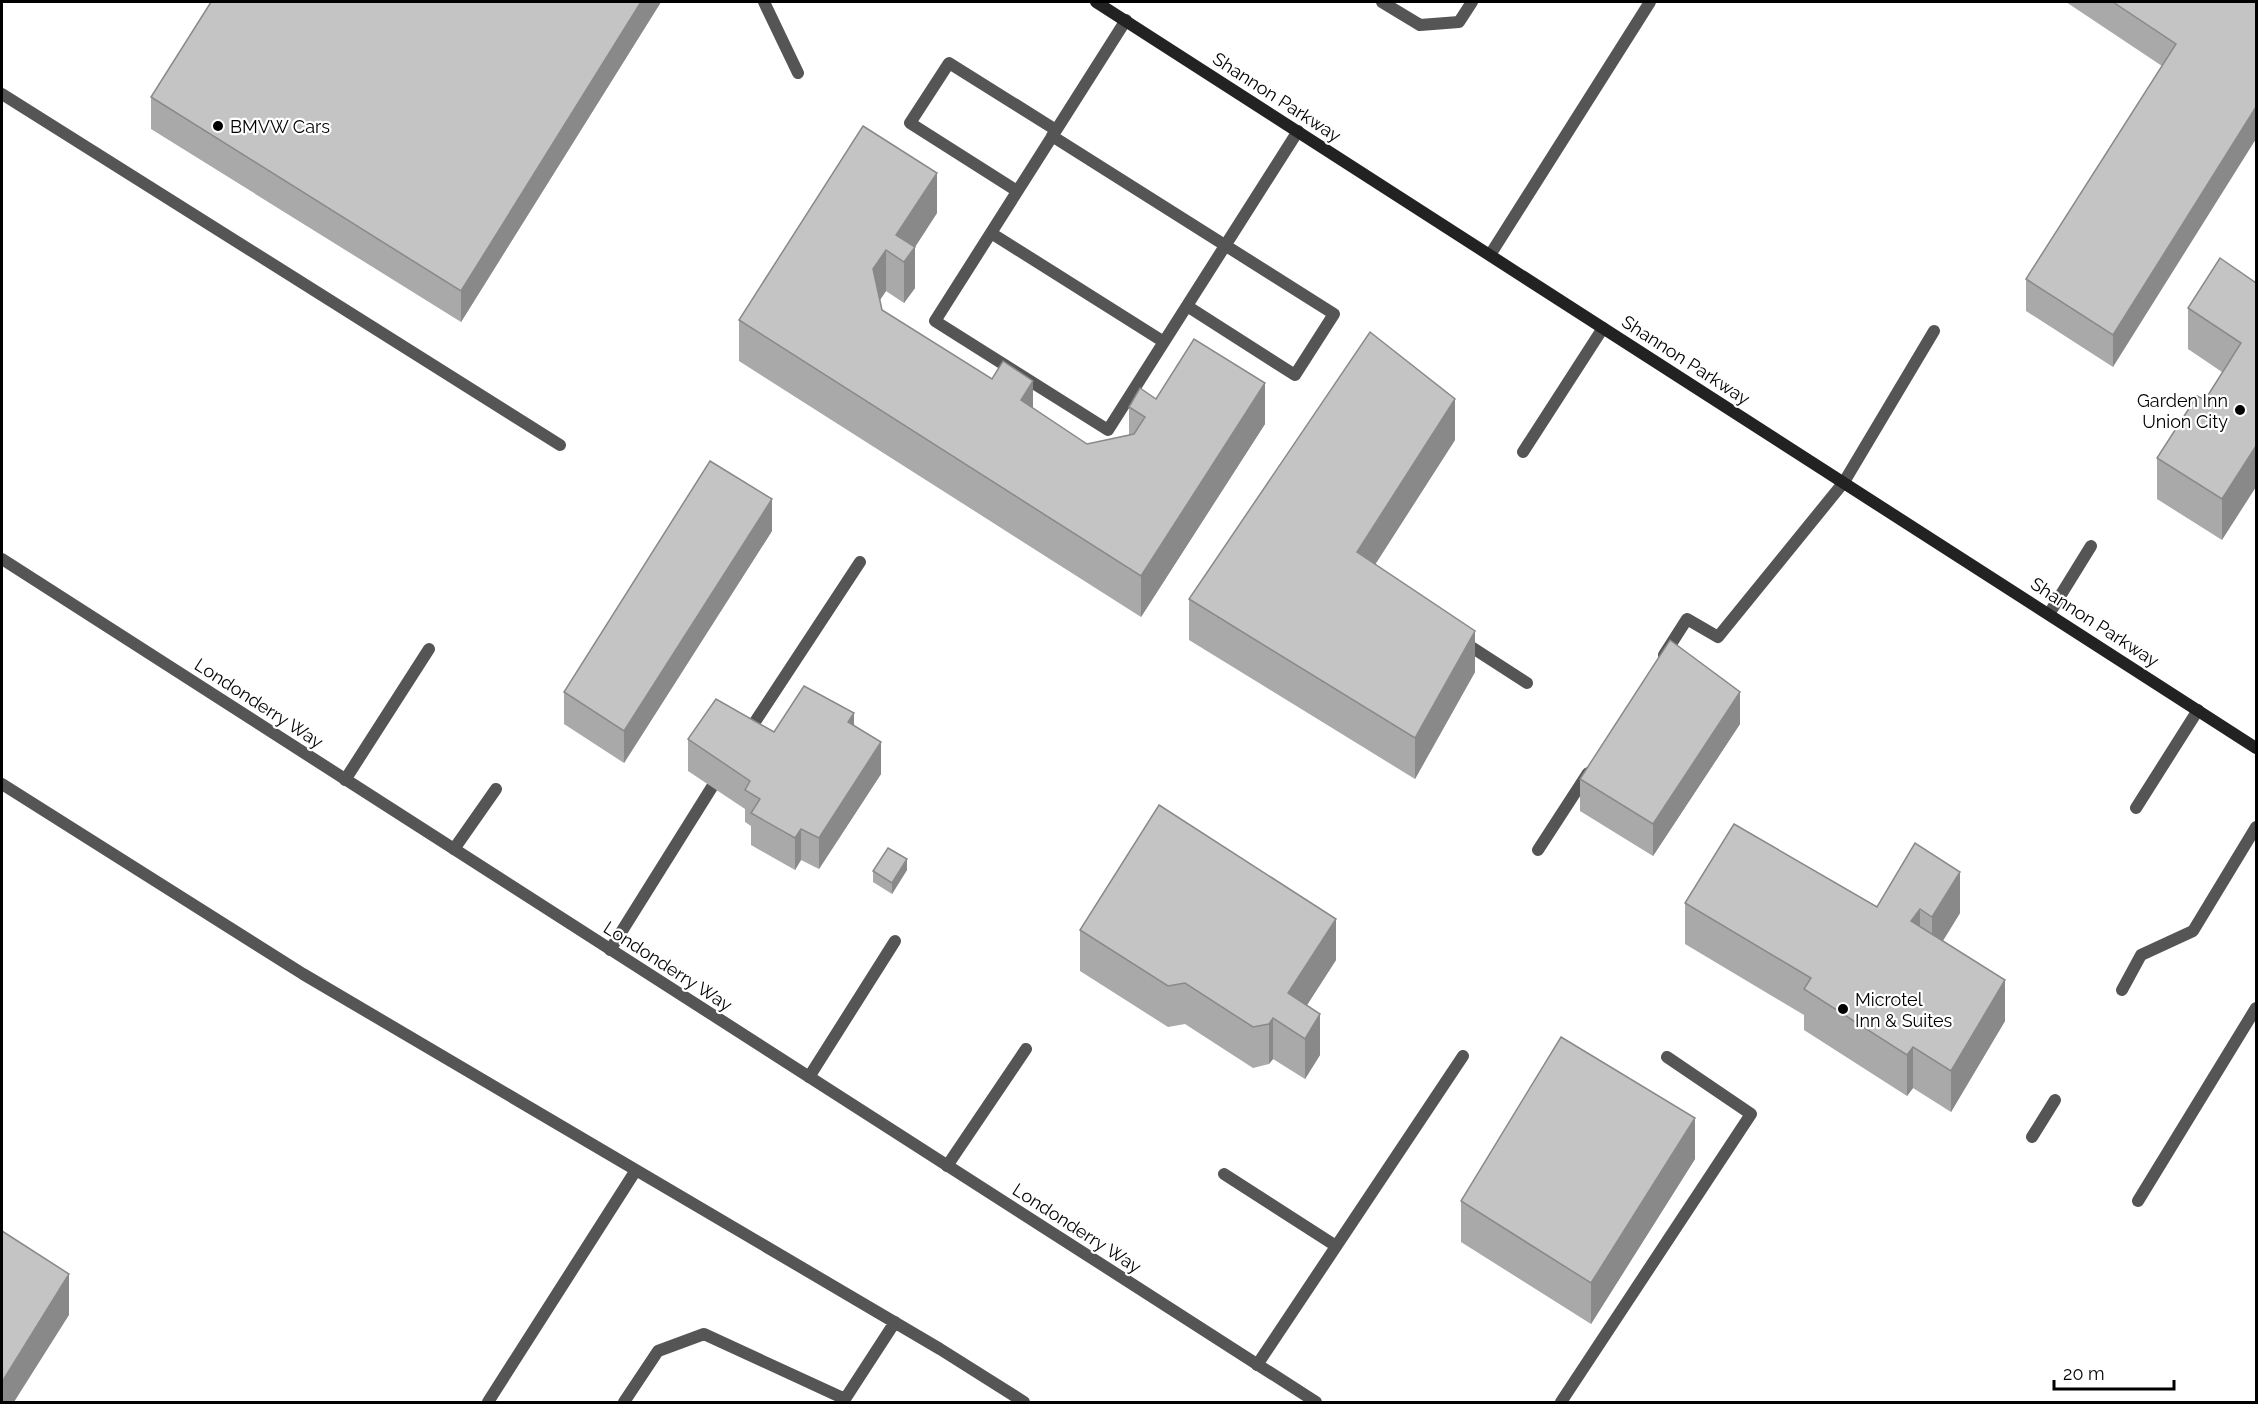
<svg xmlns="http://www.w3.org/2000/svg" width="2258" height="1404" font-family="Raleway,sans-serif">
<rect width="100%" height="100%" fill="#fff"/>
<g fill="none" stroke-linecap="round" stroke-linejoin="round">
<!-- lane -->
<path stroke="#555" stroke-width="12" d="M 764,2 L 798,73
M 1382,2 L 1420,25 L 1459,22 L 1472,2
M 2,94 L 560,445
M 1490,255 L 1650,2
M 1523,452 L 1603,328
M 2049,614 L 2091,546
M 1462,641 L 1527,683
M 1664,655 L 1687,619 L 1718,637 L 1844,482 L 1934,331
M 747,734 L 860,562
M 345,780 L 429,649
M 2,784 L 303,974 L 940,1349 L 1024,1402
M 2136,808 L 2198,710
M 454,849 L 496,789
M 1538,850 L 1588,773
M 610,950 L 712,787
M 2122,990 L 2141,955 L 2193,931 L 2256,827
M 809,1077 L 895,941
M 2032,1137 L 2055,1100
M 947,1166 L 1026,1049
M 1224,1174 L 1336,1246
M 2138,1201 L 2256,1008
M 1257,1365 L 1463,1056
M 488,1402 L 636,1170
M 624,1402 L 658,1351 L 704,1334 L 845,1399 L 895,1322
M 1561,1402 L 1751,1114 L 1667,1057"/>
<!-- street -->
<path stroke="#555" stroke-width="12" d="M 1126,20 L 935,321 L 1108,430 L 1298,131
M 1052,136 L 1334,314 L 1295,375 L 1187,306
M 1017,191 L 910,123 L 949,63 L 1056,130
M 991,233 L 1164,342
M 2,559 L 1316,1402"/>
<!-- secondary -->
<path stroke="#222" stroke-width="12" d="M 1096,2 L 2256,748"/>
</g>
<!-- wall -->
<path fill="#a9a9a9" d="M 211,2 L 661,2 L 461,322 L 151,129 L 151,97 Z
M 2066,2 L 2256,2 L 2113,367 L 2026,311 L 2026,279 L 2162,66 Z
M 937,213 L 915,247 L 915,288 L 904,303 L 886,291 L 880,300 L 882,310 L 1087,444 L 1129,435 L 1129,407 L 1156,399 L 1265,424 L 1141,617 L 739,361 L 739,320 Z
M 2256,283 L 2222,540 L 2157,499 L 2157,458 L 2205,400 L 2222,372 L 2188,349 L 2188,308 Z
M 1455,440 L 1375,564 L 1475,672 L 1415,779 L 1189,640 L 1189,599 Z
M 772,531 L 624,763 L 564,724 L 564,692 Z
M 1740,724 L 1653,856 L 1580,811 L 1580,779 Z
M 854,725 L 881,774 L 819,869 L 801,860 L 795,870 L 751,845 L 751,826 L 745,822 L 745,809 L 688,771 L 688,739 Z
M 1915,843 L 1960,913 L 1943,941 L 2005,1021 L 1951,1112 L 1913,1088 L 1907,1096 L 1804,1030 L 1804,1015 L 1685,944 L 1685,903 L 1877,907 Z
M 907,870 L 892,894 L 873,882 L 873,871 Z
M 1080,930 L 1336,960 L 1307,1005 L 1320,1055 L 1305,1079 L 1273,1059 L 1269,1064 L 1253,1068 L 1185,1024 L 1168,1027 L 1080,971 Z
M 1695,1159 L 1591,1324 L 1461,1242 L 1461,1201 Z"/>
<!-- shaded-wall -->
<path fill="#898989" d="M 641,2 L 661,2 L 461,322 L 461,291 Z
M 2256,107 L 2256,139 L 2113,367 L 2113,335 Z
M 937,173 L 937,213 L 915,247 L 915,288 L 904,303 L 904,262 L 896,235 Z
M 886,250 L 886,291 L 873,310 L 873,269 Z
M 1033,381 L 1033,422 L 1021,400 Z
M 1265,383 L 1265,424 L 1141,617 L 1141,576 Z
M 1455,399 L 1455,440 L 1357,593 L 1357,552 Z
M 2256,446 L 2256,487 L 2222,540 L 2222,499 Z
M 772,499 L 772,531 L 624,763 L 624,731 Z
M 1475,631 L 1475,672 L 1415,779 L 1415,738 Z
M 1740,692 L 1740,724 L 1653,856 L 1653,824 Z
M 854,713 L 854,745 L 848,722 Z
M 881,742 L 881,774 L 819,869 L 819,838 Z
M 801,829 L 801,860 L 795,870 L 795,838 Z
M 907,859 L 907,870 L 892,894 L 892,883 Z
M 1960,872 L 1960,913 L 1932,958 L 1932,917 Z
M 1920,909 L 1920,950 L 1911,921 Z
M 1336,919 L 1336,960 L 1291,1030 L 1288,993 Z
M 2005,980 L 2005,1021 L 1951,1112 L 1951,1071 Z
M 1320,1014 L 1320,1055 L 1305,1079 L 1305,1039 Z
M 1273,1018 L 1273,1059 L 1269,1064 L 1269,1024 Z
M 1913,1047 L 1913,1088 L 1907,1096 L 1907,1055 Z
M 1695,1118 L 1695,1159 L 1591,1324 L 1591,1283 Z
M 69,1274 L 69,1315 L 14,1402 L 2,1402 L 2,1382 Z"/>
<!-- building -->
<path fill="#c4c4c4" stroke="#898989" stroke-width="1.5" d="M 211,2 L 641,2 L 461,291 L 151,97 Z
M 2113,2 L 2256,2 L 2256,107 L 2113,335 L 2026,279 L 2176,44 Z
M 863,126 L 937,173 L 896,235 L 915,247 L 904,262 L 886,250 L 873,269 L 882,310 L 992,379 L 1003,361 L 1033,381 L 1021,400 L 1087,444 L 1134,434 L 1145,417 L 1129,407 L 1140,388 L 1156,399 L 1194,339 L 1265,383 L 1141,576 L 739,320 Z
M 2220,258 L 2256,283 L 2256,446 L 2222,499 L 2157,458 L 2197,396 L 2205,400 L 2241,343 L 2188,308 Z
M 1370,332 L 1455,399 L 1357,552 L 1475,631 L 1415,738 L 1189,599 Z
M 710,461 L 772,499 L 624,731 L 564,692 Z
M 1670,640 L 1740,692 L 1653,824 L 1580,779 Z
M 804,686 L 854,713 L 848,722 L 881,742 L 819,838 L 801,829 L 795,838 L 751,813 L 760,799 L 745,790 L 750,781 L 688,739 L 716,699 L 774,732 Z
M 1159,805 L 1336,919 L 1288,993 L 1320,1014 L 1305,1039 L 1273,1018 L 1269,1024 L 1253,1027 L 1185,983 L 1168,986 L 1080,930 Z
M 1734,824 L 1877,907 L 1915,843 L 1960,872 L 1932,917 L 1920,909 L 1911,921 L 2005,980 L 1951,1071 L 1913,1047 L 1907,1055 L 1804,989 L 1811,978 L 1685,903 Z
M 888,848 L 907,859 L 892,883 L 873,871 Z
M 1561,1037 L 1695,1118 L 1591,1283 L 1461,1201 Z
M 2,1231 L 69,1274 L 2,1382 Z"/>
<!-- markers -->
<g fill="#000" stroke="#fff" stroke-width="2">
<circle cx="218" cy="126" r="6"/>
<circle cx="2240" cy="410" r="6"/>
<circle cx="1843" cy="1009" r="6"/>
</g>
<g text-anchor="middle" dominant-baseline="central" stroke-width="4.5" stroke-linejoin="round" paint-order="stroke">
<!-- street labels -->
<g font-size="18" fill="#000" stroke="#fff">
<text transform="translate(1277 97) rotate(33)">Shannon Parkway</text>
<text transform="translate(1686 360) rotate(33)">Shannon Parkway</text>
<text transform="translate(2095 622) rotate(33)">Shannon Parkway</text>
<text transform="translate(259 703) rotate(33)">Londonderry Way</text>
<text transform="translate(668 966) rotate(33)">Londonderry Way</text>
<text transform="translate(1077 1228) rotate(33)">Londonderry Way</text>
</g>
<!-- poi labels -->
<g font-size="18" fill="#000" stroke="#fff" text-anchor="start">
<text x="230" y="126">BMVW Cars</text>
<text x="2228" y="400" text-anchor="end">Garden Inn<tspan x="2228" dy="21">Union City</tspan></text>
<text x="1855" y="999">Microtel<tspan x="1855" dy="21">Inn &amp; Suites</tspan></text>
</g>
</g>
<!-- border -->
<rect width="2258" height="1404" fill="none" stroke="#000000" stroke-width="6"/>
<!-- scale -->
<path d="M2054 1380v9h120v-9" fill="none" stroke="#000000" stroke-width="3"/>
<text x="2063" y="1380" font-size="18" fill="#000000" stroke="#ffffff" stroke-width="4.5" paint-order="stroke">20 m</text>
</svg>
